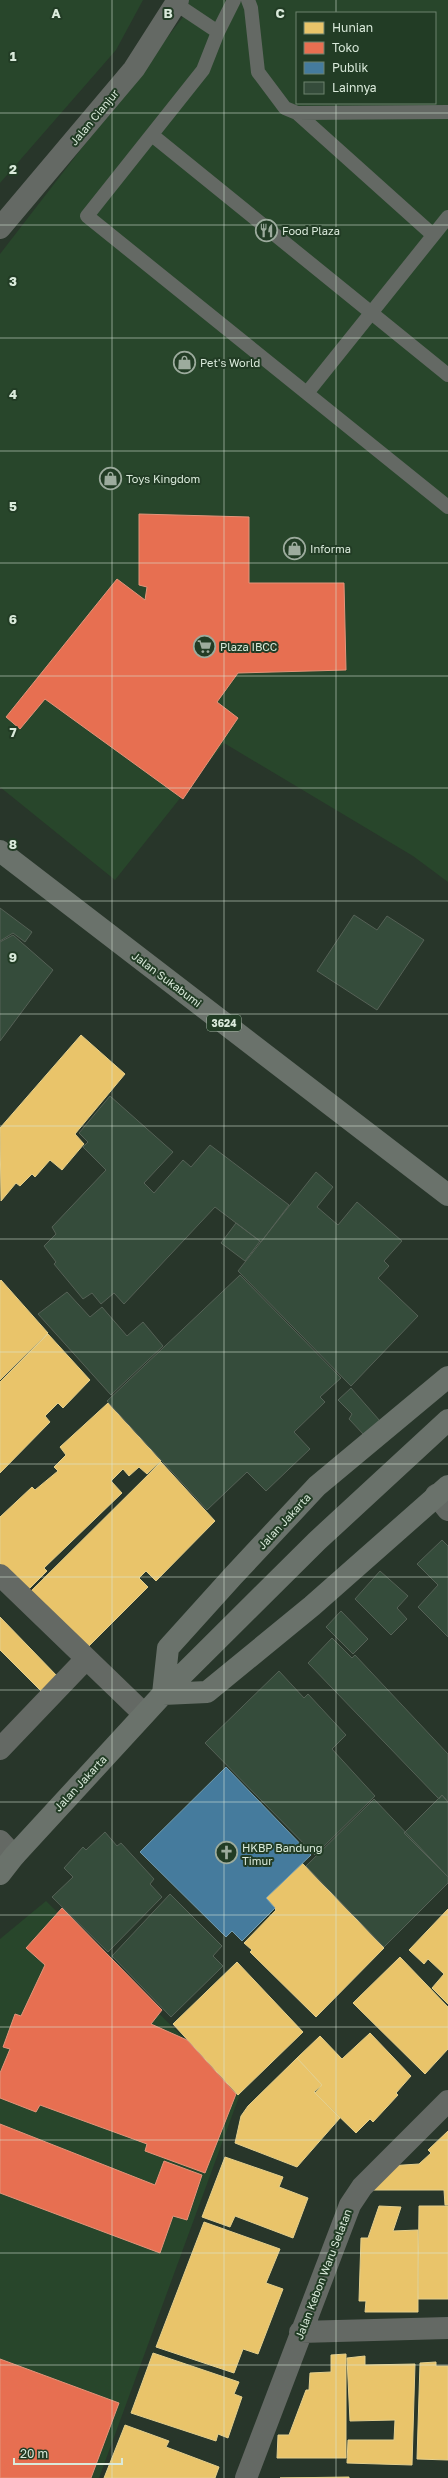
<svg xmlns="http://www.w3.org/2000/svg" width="448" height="2478" font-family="'Golos Text',sans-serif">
<rect width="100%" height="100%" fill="#28362a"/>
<!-- built -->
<path fill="#28462b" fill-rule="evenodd" d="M 0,0 L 143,0 L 116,50 L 0,183 Z
M 189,0 L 448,0 L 448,882 L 413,856 L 224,743 L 115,880 L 0,787 L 0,254 L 183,17 ZM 297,13 L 435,13 L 435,103 L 297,103 Z
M 46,1901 L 240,2094 L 99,2478 L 0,2478 L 0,1939 Z"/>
<!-- homes -->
<path fill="#e9c46a" stroke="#e4cf8c" d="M 81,1035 L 125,1074 L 75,1134 L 84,1144 L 62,1170 L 50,1160 L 35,1177 L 32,1174 L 20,1186 L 16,1183 L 1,1201 L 0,1128 Z
M 1,1280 L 48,1333 L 0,1380 L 0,1281 Z
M 48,1334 L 90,1380 L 63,1408 L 58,1403 L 45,1416 L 50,1422 L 0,1473 L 0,1382 Z
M 108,1403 L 161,1461 L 147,1474 L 139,1467 L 129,1476 L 123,1469 L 111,1481 L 122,1493 L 44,1568 L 47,1571 L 25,1593 L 0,1565 L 0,1517 L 32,1487 L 35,1490 L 58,1471 L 54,1467 L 66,1455 L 60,1447 Z
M 161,1462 L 215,1521 L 156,1581 L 146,1571 L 139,1578 L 148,1587 L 84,1651 L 28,1594 Z
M 0,1617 L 58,1677 L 42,1692 L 0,1650 Z
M 302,1863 L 384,1948 L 316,2017 L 250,1952 L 252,1950 L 244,1943 L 276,1910 L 266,1898 Z
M 448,1909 L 448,2004 L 432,1988 L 444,1974 L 428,1959 L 424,1964 L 409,1950 Z
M 400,1957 L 448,2007 L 448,2049 L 425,2074 L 353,2003 Z
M 237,1962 L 303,2032 L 238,2095 L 173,2024 Z
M 370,2033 L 411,2076 L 396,2093 L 398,2095 L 373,2122 L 370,2119 L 356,2133 L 315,2093 L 322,2085 L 297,2058 L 320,2036 L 342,2059 Z
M 297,2058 L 322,2085 L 314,2092 L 340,2118 L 297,2167 L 235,2143 L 241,2116 L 248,2106 Z
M 448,2131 L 448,2205 L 445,2205 L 444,2190 L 370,2190 L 388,2166 L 419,2164 L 431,2153 L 428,2150 Z
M 225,2157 L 283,2177 L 279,2187 L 308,2198 L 293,2238 L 235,2216 L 230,2227 L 202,2217 Z
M 379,2206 L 401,2207 L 393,2231 L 418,2230 L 418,2312 L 365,2312 L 366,2301 L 359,2301 L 361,2238 L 368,2238 Z
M 419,2206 L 448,2206 L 448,2299 L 418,2299 Z
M 204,2222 L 280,2249 L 266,2283 L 283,2289 L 258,2354 L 243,2349 L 234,2373 L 156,2347 Z
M 153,2353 L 239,2382 L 234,2394 L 242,2397 L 228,2438 L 218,2434 L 216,2441 L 131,2413 Z
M 346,2354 L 346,2458 L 277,2458 L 278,2435 L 289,2435 L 306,2390 L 309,2390 L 310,2373 L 331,2372 L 331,2355 Z
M 365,2356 L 365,2365 L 415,2364 L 412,2465 L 347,2463 L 348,2440 L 394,2440 L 395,2420 L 350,2421 L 347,2358 Z
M 436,2362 L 436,2366 L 448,2366 L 448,2460 L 417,2459 L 420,2363 Z
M 125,2425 L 169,2441 L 166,2447 L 219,2467 L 215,2478 L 104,2478 Z
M 349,2477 L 349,2478 L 280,2478 Z"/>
<!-- shops -->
<path fill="#e76f51" stroke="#e3947a" d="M 139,514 L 249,517 L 249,583 L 344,583 L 346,670 L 238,673 L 217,702 L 238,718 L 183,799 L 45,699 L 20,729 L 6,717 L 117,579 L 145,600 L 147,587 L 139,585 Z
M 62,1908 L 162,2010 L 151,2024 L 187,2040 L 236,2094 L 205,2173 L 145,2151 L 147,2144 L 40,2105 L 36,2112 L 0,2098 L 0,2073 L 10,2049 L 3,2047 L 15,2014 L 21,2016 L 45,1965 L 26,1948 Z
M 0,2124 L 155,2185 L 164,2161 L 202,2175 L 187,2220 L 173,2216 L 160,2253 L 0,2193 Z
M 0,2359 L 119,2403 L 91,2478 L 0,2478 Z"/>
<!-- public -->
<path fill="#457b9d" stroke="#729cb0" d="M 226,1767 L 311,1855 L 266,1898 L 275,1908 L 242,1941 L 232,1931 L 226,1937 L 140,1852 Z"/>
<!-- building -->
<path fill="#354c3b" stroke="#556156" d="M 0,908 L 32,932 L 25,942 L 13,933 L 0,941 Z
M 354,915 L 377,930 L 387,916 L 424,940 L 377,1010 L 317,971 Z
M 13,935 L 53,970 L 0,1041 L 0,942 Z
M 110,1096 L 173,1152 L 144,1183 L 154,1193 L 183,1160 L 191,1167 L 210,1145 L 289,1205 L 261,1242 L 215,1207 L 124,1304 L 114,1293 L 101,1304 L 92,1293 L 83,1299 L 54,1264 L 56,1262 L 44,1246 L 56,1234 L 52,1227 L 106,1170 L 83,1147 L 88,1142 L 79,1133 Z
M 316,1172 L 333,1187 L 317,1207 L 338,1225 L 357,1202 L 402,1241 L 384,1261 L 389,1266 L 378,1278 L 418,1316 L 351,1386 L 238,1271 Z
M 236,1223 L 260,1241 L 245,1261 L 221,1243 Z
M 240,1275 L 341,1378 L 320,1397 L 325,1402 L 294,1432 L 310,1449 L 266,1491 L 247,1472 L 207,1510 L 107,1401 Z
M 67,1292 L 90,1317 L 102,1307 L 127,1336 L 143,1322 L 163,1346 L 111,1395 L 38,1314 Z
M 351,1388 L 380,1421 L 364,1435 L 349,1419 L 352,1414 L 338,1400 Z
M 442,1540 L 448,1546 L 448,1637 L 418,1607 L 438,1585 L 417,1564 Z
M 380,1571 L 408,1596 L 397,1608 L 407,1619 L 391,1635 L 355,1599 Z
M 341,1611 L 368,1639 L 353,1654 L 326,1627 Z
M 332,1638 L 352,1658 L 355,1655 L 448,1754 L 448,1802 L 442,1795 L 439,1799 L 308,1663 Z
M 279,1671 L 304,1698 L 308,1694 L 346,1735 L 332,1749 L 375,1796 L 315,1855 L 205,1743 Z
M 442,1795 L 448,1802 L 448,1877 L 404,1833 Z
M 374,1799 L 448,1877 L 448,1883 L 384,1947 L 306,1866 Z
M 105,1832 L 117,1846 L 121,1843 L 154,1879 L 150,1884 L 162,1897 L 108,1952 L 52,1897 L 73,1877 L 64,1868 L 83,1847 L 86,1850 Z
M 170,1894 L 222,1946 L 213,1956 L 223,1966 L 171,2017 L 112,1956 Z"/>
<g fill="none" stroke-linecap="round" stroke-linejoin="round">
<!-- service -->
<path stroke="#646964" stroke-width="14" d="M 234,0 L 218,32 L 203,70 L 87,216 L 448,507
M 248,0 L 251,8 L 258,72 L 285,108 L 297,113 L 433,235
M 176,4 L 218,32
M 297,113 L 448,112
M 152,135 L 448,375
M 307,393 L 448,217"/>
<!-- minor -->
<path stroke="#646964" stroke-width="22" d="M 436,1495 L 448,1510
M 0,1575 L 144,1714
M 0,1749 L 86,1659
M 0,1841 L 14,1856
M 300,2332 L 448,2328
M 246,2478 L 350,2205 L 362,2187 L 448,2101"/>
<!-- tertiary -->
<path stroke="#646964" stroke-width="22" d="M 0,228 L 134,69 L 178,0"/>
<!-- primary -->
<path stroke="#6a726b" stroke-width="22" d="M 0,851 L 448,1195
M 163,1694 L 168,1648 L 233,1576 L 317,1486 L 448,1377
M 163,1694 L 207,1692 L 312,1606 L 448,1486
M 0,1874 L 14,1856 L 163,1694 L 317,1541 L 448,1420"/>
</g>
<!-- grid -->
<path fill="none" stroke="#daeadb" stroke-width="1" stroke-opacity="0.55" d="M 112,0 L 112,2478M 224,0 L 224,2478M 336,0 L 336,13M 336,103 L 336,2478M 0,113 L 448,113M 0,225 L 448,225M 0,338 L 448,338M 0,451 L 448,451M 0,563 L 448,563M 0,676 L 448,676M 0,788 L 448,788M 0,901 L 448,901M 0,1014 L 448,1014M 0,1126 L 448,1126M 0,1239 L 448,1239M 0,1352 L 448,1352M 0,1464 L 448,1464M 0,1577 L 448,1577M 0,1690 L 448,1690M 0,1802 L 448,1802M 0,1915 L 448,1915M 0,2027 L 448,2027M 0,2140 L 448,2140M 0,2253 L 448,2253M 0,2365 L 448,2365"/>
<!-- icons -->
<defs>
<symbol id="restaurant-ring" viewBox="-11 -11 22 22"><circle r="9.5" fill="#223c25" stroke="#9cab9d" stroke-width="1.5"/><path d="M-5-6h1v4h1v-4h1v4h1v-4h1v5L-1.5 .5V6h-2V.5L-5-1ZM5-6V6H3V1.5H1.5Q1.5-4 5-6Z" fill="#9cab9d"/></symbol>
<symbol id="shop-ring" viewBox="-11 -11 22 22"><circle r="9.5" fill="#223c25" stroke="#9cab9d" stroke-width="1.5"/><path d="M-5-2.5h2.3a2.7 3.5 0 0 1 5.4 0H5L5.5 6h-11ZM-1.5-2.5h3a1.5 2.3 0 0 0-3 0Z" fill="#9cab9d"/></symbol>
<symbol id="supermarket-ring" viewBox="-11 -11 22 22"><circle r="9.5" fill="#223c25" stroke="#9cab9d" stroke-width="1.5"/><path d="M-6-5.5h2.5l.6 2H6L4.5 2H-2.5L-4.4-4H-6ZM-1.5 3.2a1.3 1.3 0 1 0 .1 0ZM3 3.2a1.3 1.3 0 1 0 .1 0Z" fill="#9cab9d"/></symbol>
<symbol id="church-ring" viewBox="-11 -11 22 22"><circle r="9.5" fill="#223c25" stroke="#9cab9d" stroke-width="1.5"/><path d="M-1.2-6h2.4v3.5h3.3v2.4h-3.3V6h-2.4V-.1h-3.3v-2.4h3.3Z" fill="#9cab9d"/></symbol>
</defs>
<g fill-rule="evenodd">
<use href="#restaurant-ring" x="254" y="218" width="25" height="25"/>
<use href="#shop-ring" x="172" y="350" width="25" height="25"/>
<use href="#shop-ring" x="98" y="466" width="25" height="25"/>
<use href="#shop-ring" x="282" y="536" width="25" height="25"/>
<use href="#supermarket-ring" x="192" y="634" width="25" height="25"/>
<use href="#church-ring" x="214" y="1840" width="25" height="25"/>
</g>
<g text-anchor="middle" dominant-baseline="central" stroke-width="4" stroke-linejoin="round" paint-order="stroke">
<!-- shield labels -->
<rect fill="#223c25" stroke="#a3b6a4" stroke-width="1" x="207" y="1015" width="34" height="16" rx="3"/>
<g font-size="10" font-weight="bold" fill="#daeadb">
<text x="224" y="1023">3624</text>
</g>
<!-- street labels -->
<g font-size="11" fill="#daeadb" stroke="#223c25">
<text transform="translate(94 117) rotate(-50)">Jalan Cianjur</text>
<text transform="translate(167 979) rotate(37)">Jalan Sukabumi</text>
<text transform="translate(284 1521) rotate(-47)">Jalan Jakarta</text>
<text transform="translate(80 1783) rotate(-47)">Jalan Jakarta</text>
<text transform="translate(323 2274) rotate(-69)">Jalan Kebon Waru Selatan</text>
</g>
<!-- poi labels -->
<g font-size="11" fill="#daeadb" stroke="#223c25" text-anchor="start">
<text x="282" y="230">Food Plaza</text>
<text x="200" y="362">Pet's World</text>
<text x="126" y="478">Toys Kingdom</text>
<text x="310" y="548">Informa</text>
<text x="220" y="646">Plaza IBCC</text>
<text x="242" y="1847">HKBP Bandung<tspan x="242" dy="13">Timur</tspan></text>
</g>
</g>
<g font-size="13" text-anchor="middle" font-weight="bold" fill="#daeadb" stroke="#223c25" stroke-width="4" stroke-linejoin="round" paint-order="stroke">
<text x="56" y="18">A</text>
<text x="168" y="18">B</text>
<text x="280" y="18">C</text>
<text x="13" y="61">1</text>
<text x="13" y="174">2</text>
<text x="13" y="286">3</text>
<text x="13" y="399">4</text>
<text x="13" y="511">5</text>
<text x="13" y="624">6</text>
<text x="13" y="737">7</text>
<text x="13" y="849">8</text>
<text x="13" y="962">9</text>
</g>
<!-- legend -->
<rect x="296" y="12" width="140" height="92" fill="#223c25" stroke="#6c826e"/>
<rect x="304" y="22" width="20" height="12" fill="#e9c46a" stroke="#6c826e"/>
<text x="332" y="32" font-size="12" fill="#daeadb">Hunian</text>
<rect x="304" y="42" width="20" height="12" fill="#e76f51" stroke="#6c826e"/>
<text x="332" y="52" font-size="12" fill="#daeadb">Toko</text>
<rect x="304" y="62" width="20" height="12" fill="#457b9d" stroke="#6c826e"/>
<text x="332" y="72" font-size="12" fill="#daeadb">Publik</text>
<rect x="304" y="82" width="20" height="12" fill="#354c3b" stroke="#6c826e"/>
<text x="332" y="92" font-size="12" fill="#daeadb">Lainnya</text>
<!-- scale -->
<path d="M14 2458v6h108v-6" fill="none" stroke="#daeadb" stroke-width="2"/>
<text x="20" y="2458" font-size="12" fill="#daeadb" stroke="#223c25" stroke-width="3" paint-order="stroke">20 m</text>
</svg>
